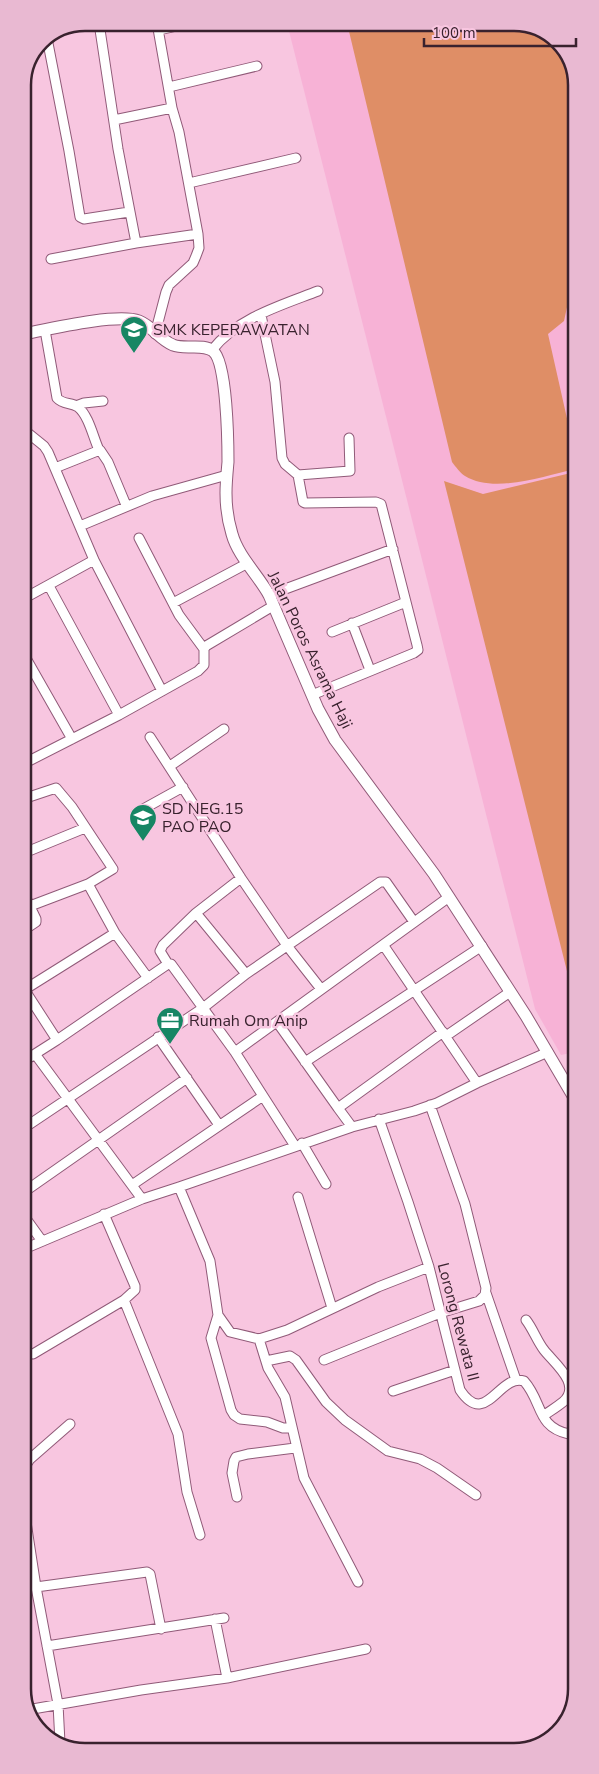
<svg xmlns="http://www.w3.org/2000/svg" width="599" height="1774" font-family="'Nunito Sans',sans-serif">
<rect width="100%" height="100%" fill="#f8c6e0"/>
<!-- built -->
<path fill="#f7b2d6" d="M 287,23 L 518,23 L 555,38 L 574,69 L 576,1052 L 561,1055 L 535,1009 Z"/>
<!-- green -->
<path fill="#df8e66" d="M 347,23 L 518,23 L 555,38 L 574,69 L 575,297 L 569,298 L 564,321 L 548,334 L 568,423 L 575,427 L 575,469 C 544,476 494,494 465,476 C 460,473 456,467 452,462 Z
M 575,472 L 576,1007 L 444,481 L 483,494 Z"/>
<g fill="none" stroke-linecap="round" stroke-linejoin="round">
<defs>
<path id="minor" d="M 99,23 L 118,149 L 136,243 L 198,234
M 159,30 L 190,23
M 47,38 L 69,151 L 80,217 L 84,219 L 129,212
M 169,87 L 257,66
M 114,120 L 172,108
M 189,183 L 296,158
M 51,259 L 136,243
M 261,315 L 275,382 L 282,458 L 285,464 L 298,475 L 303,502 L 305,503 L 376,502 L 381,504 L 417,645 L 418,650 L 414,653 L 312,695
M 45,330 L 57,398 C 63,405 71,402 78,407 C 89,416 93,437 99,450
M 155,334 L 166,292 L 169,285 L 193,263 L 196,256 L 199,248 L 198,234 L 179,132 L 172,108 L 157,23
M 212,350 C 237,318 282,305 318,291
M 76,406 L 84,403 L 103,401
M 23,429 L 44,446 L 48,452 L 94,560 L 23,599
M 55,468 L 100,450 L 108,462 L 126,505
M 298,475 L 350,471 L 349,438
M 80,526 L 152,496 L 227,475
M 139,538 L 179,615 L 204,649
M 94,560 L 162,691
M 49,586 L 119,715
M 269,595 L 393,549
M 173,603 L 248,563
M 352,623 L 370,670
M 332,632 L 406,602
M 23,653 L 72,739
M 150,737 L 241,878 L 288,947 L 321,989
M 23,764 L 119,715 L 198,671 L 204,665 L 204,649 L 206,646 L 273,606
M 170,766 L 224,729
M 23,799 L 56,788 L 72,807 L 113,869 L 88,884 L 115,933 L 148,978
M 136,813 L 183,787
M 24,853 L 85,828
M 24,894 L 36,919 L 36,922 L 24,930
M 30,906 L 88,884
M 168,964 L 160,951 L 163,945 L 196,913 L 241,878
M 246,974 L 380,882 L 386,882 L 414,922
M 24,989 L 57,1040 L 24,1061
M 24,990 L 115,933
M 277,1022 L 338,1108 L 443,1032
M 446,1036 L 510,992
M 158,1037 L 219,1125
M 57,1040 L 168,964 L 171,964 L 235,1052 L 449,897
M 35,1054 L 142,1199
M 305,1062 L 482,946
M 477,1083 L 548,1052
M 263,1096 L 295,1146
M 338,1108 L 352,1127
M 379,1119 L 408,1202 L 429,1267 L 460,1390 C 486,1429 499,1373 524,1381 C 543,1402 536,1427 569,1434
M 24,1128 L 203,1008 L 246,974 L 196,913
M 302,1143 L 326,1184
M 132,1185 L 263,1096 L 235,1052
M 179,1187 L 210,1261 L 218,1315 L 230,1332 L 259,1339
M 24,1192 L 187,1078
M 298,1197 L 332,1308
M 24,1216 L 42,1241
M 24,1249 L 142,1199 L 179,1187 L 352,1127 L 414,1111 L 437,1103 L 477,1083 L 384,946
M 486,1293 L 516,1380
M 124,1300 L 178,1434 L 187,1492 L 200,1535
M 218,1315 L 211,1338 L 231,1410 L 234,1415 L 240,1419 L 267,1422 L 283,1428 L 292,1428
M 526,1320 C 533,1329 537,1341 544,1350 C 554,1363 583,1385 563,1402 C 557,1407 550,1411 543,1416
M 33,1354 L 124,1300 L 135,1290 L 135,1286 L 104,1214
M 324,1360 L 440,1313 L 479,1301 L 485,1295 L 486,1288 L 465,1204 L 430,1105
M 266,1361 L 290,1356 L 296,1360 L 326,1402 L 345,1420 L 388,1451 L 420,1459 L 437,1468 L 476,1495
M 393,1391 L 455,1370
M 24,1468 L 30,1459 L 70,1424
M 237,1497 L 232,1473 L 234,1461 L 236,1457 L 248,1454 L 295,1448
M 24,1509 L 36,1587 L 58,1704 L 60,1743
M 358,1582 L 304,1478 L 285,1397 L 268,1368 L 259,1339 L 287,1330 L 378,1287 L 429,1267
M 36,1587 L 147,1572 L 150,1574 L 161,1629
M 215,1619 L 227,1678
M 47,1646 L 224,1618
M 27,1710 L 141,1690 L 227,1678 L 366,1649
M 564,1726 L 563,1720 L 568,1715"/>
<path id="tertiary" d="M 23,334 C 49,329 117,313 139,321 C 152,326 160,340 173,345 C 185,350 203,343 213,351 C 227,362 228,443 228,462 C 227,473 226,483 226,493 C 226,506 228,521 232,534 C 238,556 258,575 269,595 L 318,709 L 335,740 L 434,874 L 526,1016 L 576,1101"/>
</defs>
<!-- minor casing -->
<use href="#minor" stroke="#905a78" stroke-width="11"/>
<!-- tertiary casing -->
<use href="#tertiary" stroke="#905a78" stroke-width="13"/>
<!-- minor -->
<use href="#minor" stroke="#fff" stroke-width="9"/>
<!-- tertiary -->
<use href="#tertiary" stroke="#fff" stroke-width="11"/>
</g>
<!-- icons -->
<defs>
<symbol id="school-pin" viewBox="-11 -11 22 30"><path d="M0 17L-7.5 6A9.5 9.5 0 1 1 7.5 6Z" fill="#178664" stroke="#f8c6e0"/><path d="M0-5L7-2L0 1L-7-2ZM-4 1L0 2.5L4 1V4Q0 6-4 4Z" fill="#fff"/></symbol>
<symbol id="office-pin" viewBox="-11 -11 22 30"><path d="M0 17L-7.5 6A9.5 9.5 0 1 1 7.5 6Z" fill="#178664" stroke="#f8c6e0"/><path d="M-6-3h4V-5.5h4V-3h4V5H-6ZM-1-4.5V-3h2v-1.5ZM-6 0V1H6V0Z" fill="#fff"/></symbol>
</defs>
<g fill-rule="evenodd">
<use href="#school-pin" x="118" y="314" width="32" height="43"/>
<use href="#school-pin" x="127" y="802" width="32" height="43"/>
<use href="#office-pin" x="154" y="1005" width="32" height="43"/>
</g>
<g text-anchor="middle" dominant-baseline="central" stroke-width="5" stroke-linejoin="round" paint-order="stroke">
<!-- poi labels -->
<g font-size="16" fill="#39222e" stroke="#f8c6e0" text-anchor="start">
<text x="153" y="330">SMK KEPERAWATAN</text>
<text x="162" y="809">SD NEG.15<tspan x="162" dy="18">PAO PAO</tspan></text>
<text x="189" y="1021">Rumah Om Anip</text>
</g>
<!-- street labels -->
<g font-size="16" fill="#39222e" stroke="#f8c6e0">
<text transform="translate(310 650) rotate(64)">Jalan Poros Asrama Haji</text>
<text transform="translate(458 1322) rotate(75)">Lorong Rewata II</text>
</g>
</g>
<!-- crop -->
<path d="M0 0H599V1774H0ZM85 31H514A54 54 0 0 1 568 85V1689A54 54 0 0 1 514 1743H85A54 54 0 0 1 31 1689V85A54 54 0 0 1 85 31Z" fill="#e9b9d2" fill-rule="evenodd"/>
<path fill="none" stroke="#39222e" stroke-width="2.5" d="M85 31H514A54 54 0 0 1 568 85V1689A54 54 0 0 1 514 1743H85A54 54 0 0 1 31 1689V85A54 54 0 0 1 85 31Z"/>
<!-- scale -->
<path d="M424 38v8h152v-8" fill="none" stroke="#39222e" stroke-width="2.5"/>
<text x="432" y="38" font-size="15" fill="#39222e" stroke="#f8c6e0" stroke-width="4" paint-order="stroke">100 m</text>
</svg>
